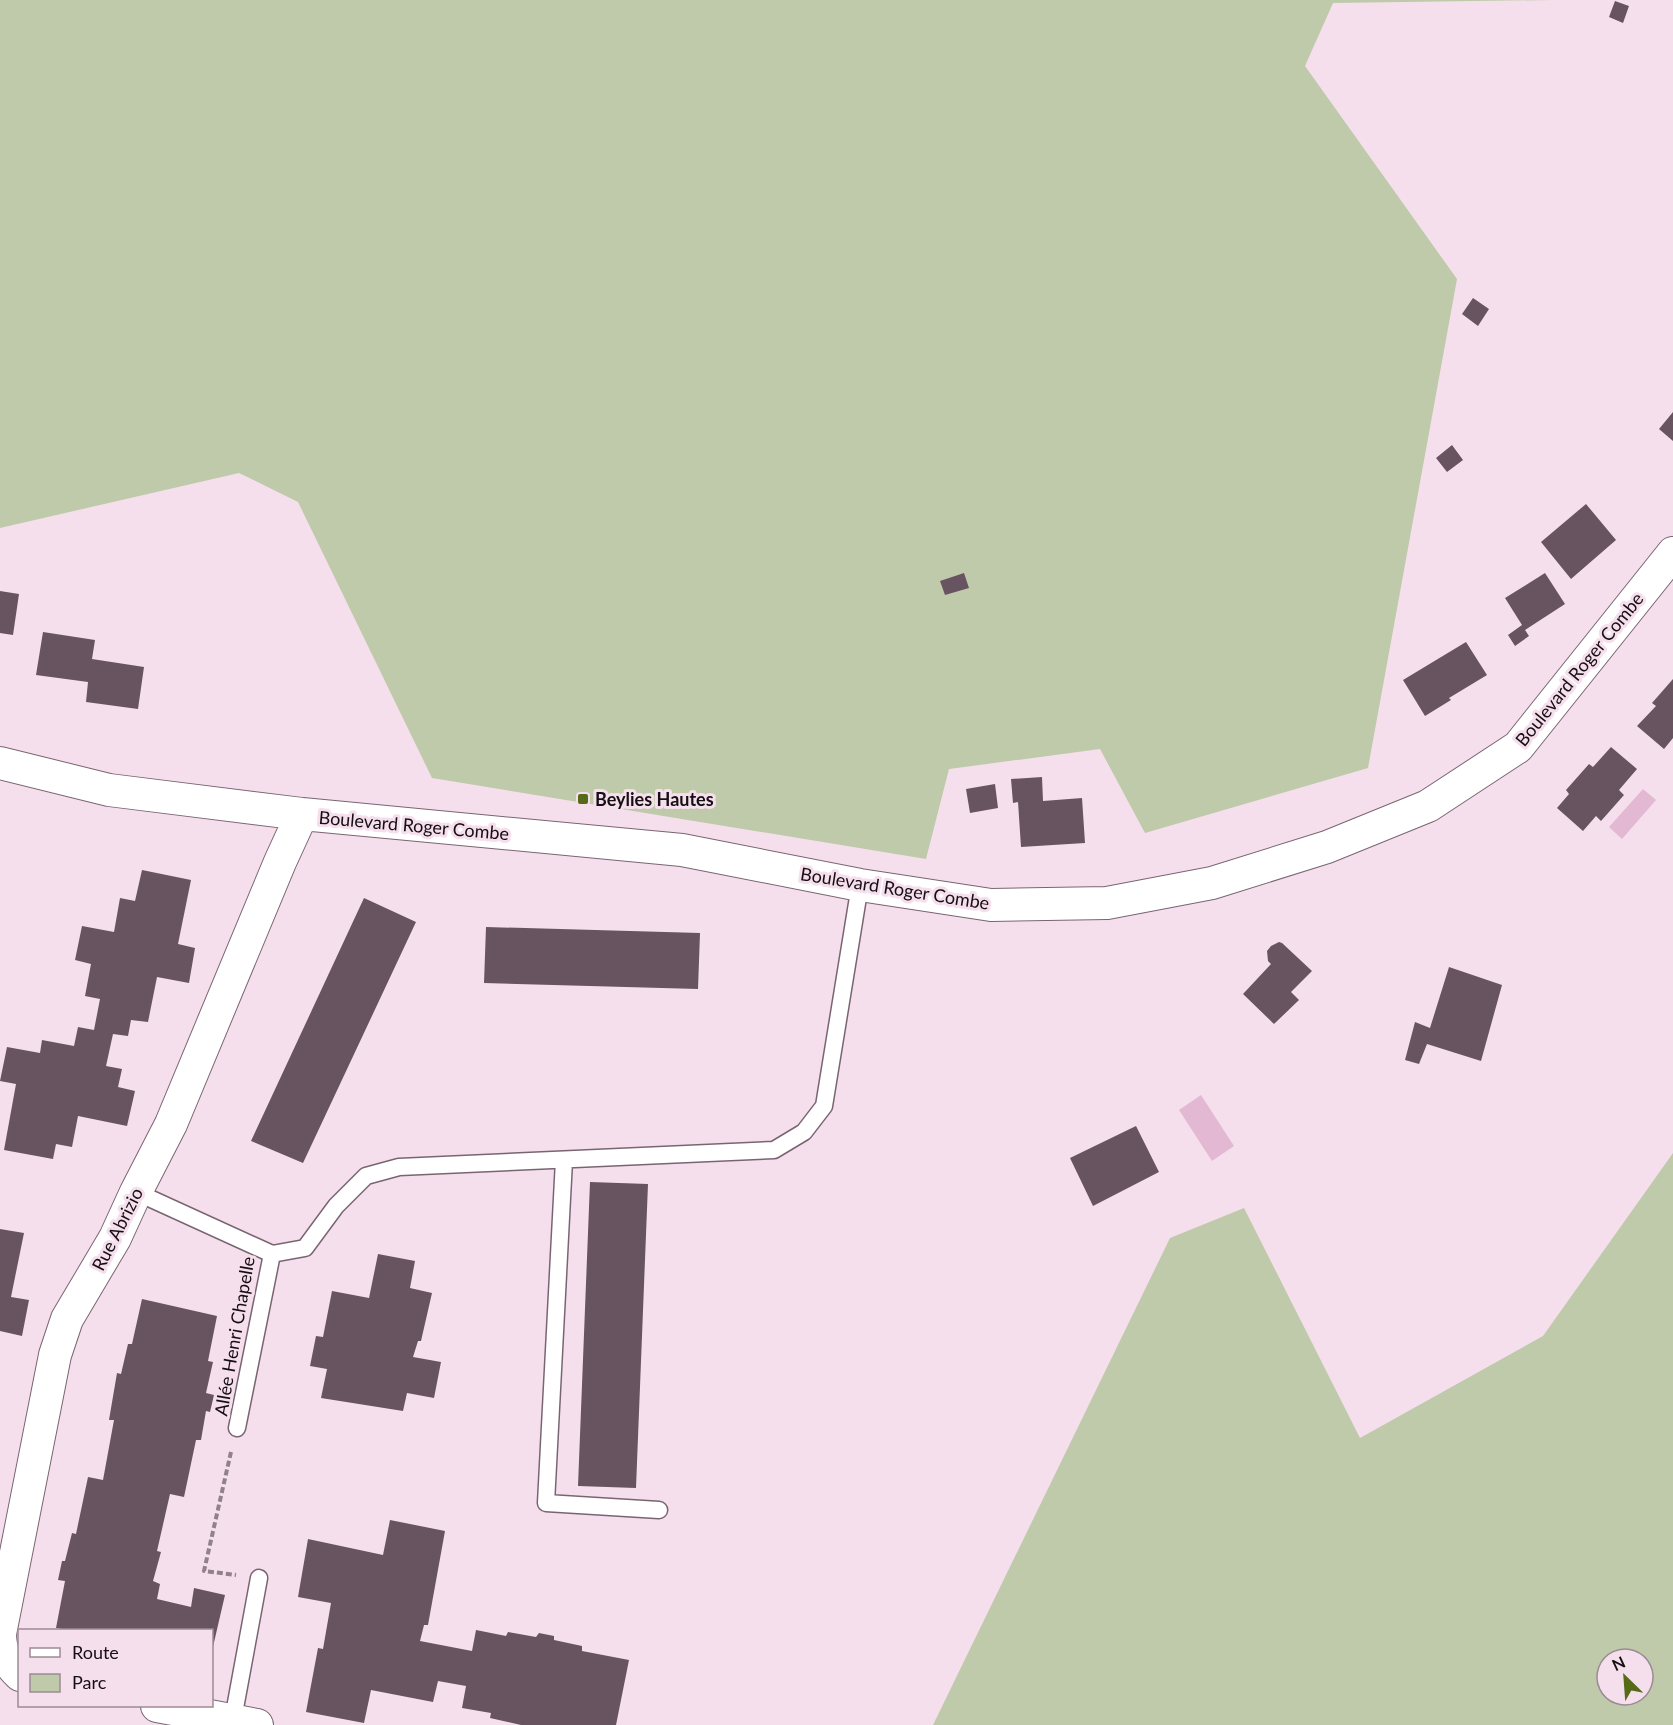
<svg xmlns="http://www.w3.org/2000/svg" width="1673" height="1725" font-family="Lato,sans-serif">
<rect width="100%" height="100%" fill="#f6dfed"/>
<!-- green -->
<path fill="#becaa9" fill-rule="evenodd" d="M 0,0 L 1553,0 L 1333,3 L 1305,66 L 1457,279 L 1368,768 L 1145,833 L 1100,749 L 949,769 L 926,859 L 432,778 L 298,502 L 239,473 L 0,528 Z
M 1673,1153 L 1673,1725 L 931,1725 L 933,1725 L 1170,1238 L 1244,1208 L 1360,1438 L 1543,1336 ZM 1607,1659 L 1643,1659 L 1643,1695 L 1607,1695 Z"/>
<!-- water -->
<path fill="#e2b8d2" d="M 1643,789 L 1656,800 L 1622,839 L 1609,827 Z
M 1201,1095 L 1234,1146 L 1212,1161 L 1179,1110 Z"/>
<!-- building -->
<path fill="#675460" d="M 1615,1 L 1629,6 L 1623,23 L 1609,17 Z
M 1473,298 L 1489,309 L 1478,326 L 1462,314 Z
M 1673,412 L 1673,441 L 1659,429 Z
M 1452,445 L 1463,460 L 1447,472 L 1436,458 Z
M 1586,504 L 1616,540 L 1571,579 L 1541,542 Z
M 964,573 L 969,588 L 945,595 L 940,581 Z
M 1545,573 L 1565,604 L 1525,630 L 1529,636 L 1515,646 L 1508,635 L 1522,625 L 1505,598 Z
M 0,591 L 19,594 L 13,635 L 0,633 Z
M 43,632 L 95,640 L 92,659 L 144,667 L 138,709 L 86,702 L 88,682 L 36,675 Z
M 1466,642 L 1487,675 L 1449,698 L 1451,700 L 1425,716 L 1403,680 Z
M 1673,679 L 1673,738 L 1664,749 L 1637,726 L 1656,706 L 1652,703 Z
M 1611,747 L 1637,769 L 1619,790 L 1624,795 L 1601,821 L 1596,816 L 1583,831 L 1557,808 L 1569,794 L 1566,790 L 1589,764 L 1593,767 Z
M 1042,777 L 1043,801 L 1082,798 L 1085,843 L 1021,847 L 1018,802 L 1013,803 L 1011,779 Z
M 995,784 L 998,808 L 970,813 L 966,789 Z
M 142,870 L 191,880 L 178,944 L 195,948 L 189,983 L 157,977 L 148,1022 L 131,1020 L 128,1036 L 113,1034 L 106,1066 L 122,1069 L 118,1087 L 135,1091 L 127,1126 L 78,1116 L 72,1147 L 56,1144 L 53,1159 L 4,1150 L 16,1084 L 0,1081 L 7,1047 L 40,1053 L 42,1040 L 74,1046 L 78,1027 L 94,1030 L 100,999 L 85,996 L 91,964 L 75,960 L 82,926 L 114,932 L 120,898 L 135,901 Z
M 364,898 L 416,922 L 303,1163 L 251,1141 Z
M 486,927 L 700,933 L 698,989 L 484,983 Z
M 1279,942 L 1282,943 L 1312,971 L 1291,992 L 1299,1000 L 1274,1024 L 1243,994 L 1271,964 L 1268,961 L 1267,951 L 1271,946 Z
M 1449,967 L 1502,985 L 1481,1061 L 1427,1044 L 1419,1064 L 1405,1060 L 1415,1022 L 1430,1028 Z
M 1136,1126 L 1159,1172 L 1093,1206 L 1070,1158 Z
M 590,1182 L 648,1184 L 636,1488 L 578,1486 Z
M 0,1229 L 24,1233 L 11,1297 L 29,1300 L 22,1336 L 0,1331 Z
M 378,1254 L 415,1261 L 410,1288 L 432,1293 L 421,1341 L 418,1341 L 413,1357 L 441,1362 L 434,1398 L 407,1393 L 403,1411 L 321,1398 L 327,1369 L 310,1366 L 316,1336 L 323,1337 L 332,1291 L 369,1298 Z
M 142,1299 L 217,1316 L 208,1361 L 213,1362 L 206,1393 L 214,1395 L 210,1412 L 206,1411 L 201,1440 L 196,1440 L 184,1497 L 170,1494 L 157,1551 L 161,1552 L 153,1581 L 160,1584 L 157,1599 L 191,1607 L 194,1588 L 225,1595 L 212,1651 L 212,1630 L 69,1630 L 56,1628 L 65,1581 L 58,1580 L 62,1561 L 65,1561 L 72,1533 L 76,1534 L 88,1477 L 103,1480 L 114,1420 L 109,1420 L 117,1373 L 121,1374 L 128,1344 L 132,1344 Z
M 390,1520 L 445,1531 L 428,1625 L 424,1625 L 420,1641 L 472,1651 L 476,1630 L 506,1636 L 508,1632 L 536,1637 L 539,1633 L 554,1636 L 554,1640 L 582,1646 L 582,1651 L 629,1660 L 616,1725 L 521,1725 L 490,1718 L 491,1713 L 462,1708 L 466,1686 L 438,1681 L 433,1702 L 371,1690 L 364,1723 L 306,1712 L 318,1648 L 323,1649 L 331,1603 L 298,1597 L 308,1539 L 383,1555 Z"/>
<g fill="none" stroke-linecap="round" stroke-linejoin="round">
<defs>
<path id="lane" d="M 564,1160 L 546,1503 L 659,1510
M 136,1192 L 272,1254 L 237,1428
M 272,1254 L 305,1248 L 336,1206 L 366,1176 L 399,1167 L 774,1150 L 804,1132 L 824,1106 L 860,885
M 233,1719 L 259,1578"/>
<path id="street" d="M 0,763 L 109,790 L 302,814 L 682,850 L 860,885 L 991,905 L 1107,903 L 1212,883 L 1327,847 L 1428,806 L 1518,747 L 1673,553
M 20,1675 C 7,1662 0,1652 0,1634 L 55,1355 L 67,1319 L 115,1238 L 136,1192 L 171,1124 L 280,862 L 302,814
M 157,1706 L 257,1725"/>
</defs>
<!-- lane casing -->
<use href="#lane" stroke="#796572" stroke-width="19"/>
<!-- street casing -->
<use href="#street" stroke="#796572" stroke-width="34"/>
<!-- path -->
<path stroke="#91818b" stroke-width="4" stroke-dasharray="6 3" stroke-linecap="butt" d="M 231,1452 L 204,1571 L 236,1575"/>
<!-- lane -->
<use href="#lane" stroke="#fff" stroke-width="16"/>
<!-- street -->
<use href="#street" stroke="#fff" stroke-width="32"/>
</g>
<!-- markers -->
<rect fill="#566a18" stroke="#f6dfed" stroke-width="2" x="577" y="793" width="12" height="12" rx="3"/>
<g text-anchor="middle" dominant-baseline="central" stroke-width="6" stroke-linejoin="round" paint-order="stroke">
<!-- street labels -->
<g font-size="18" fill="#150e12" stroke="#f6dfed">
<text transform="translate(1579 669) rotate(-51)">Boulevard Roger Combe</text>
<text transform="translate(414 825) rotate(5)">Boulevard Roger Combe</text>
<text transform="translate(895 888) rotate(9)">Boulevard Roger Combe</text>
<text transform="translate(117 1229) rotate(-63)">Rue Abrizio</text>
<text transform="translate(234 1336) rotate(-80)">Allée Henri Chapelle</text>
</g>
<!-- poi labels -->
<g font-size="18" font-weight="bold" fill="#150e12" stroke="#f6dfed" text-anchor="start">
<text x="595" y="799">Beylies Hautes</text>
</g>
</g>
<!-- legend -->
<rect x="18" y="1629" width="195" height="78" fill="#f6dfed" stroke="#9c8b95" stroke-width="1.5"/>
<rect x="30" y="1648" width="30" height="9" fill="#ffffff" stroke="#9c8b95" stroke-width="1.5"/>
<text x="72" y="1659" font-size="18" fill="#150e12">Route</text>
<rect x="30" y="1674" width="30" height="18" fill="#becaa9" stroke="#9c8b95" stroke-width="1.5"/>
<text x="72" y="1689" font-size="18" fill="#150e12">Parc</text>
<!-- north arrow -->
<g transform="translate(1625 1677) rotate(335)"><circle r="28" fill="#f6dfed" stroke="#9c8b95" stroke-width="1.5"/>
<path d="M0-4.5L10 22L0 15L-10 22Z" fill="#566a18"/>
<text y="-9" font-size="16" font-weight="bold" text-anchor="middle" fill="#150e12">N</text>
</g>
</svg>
